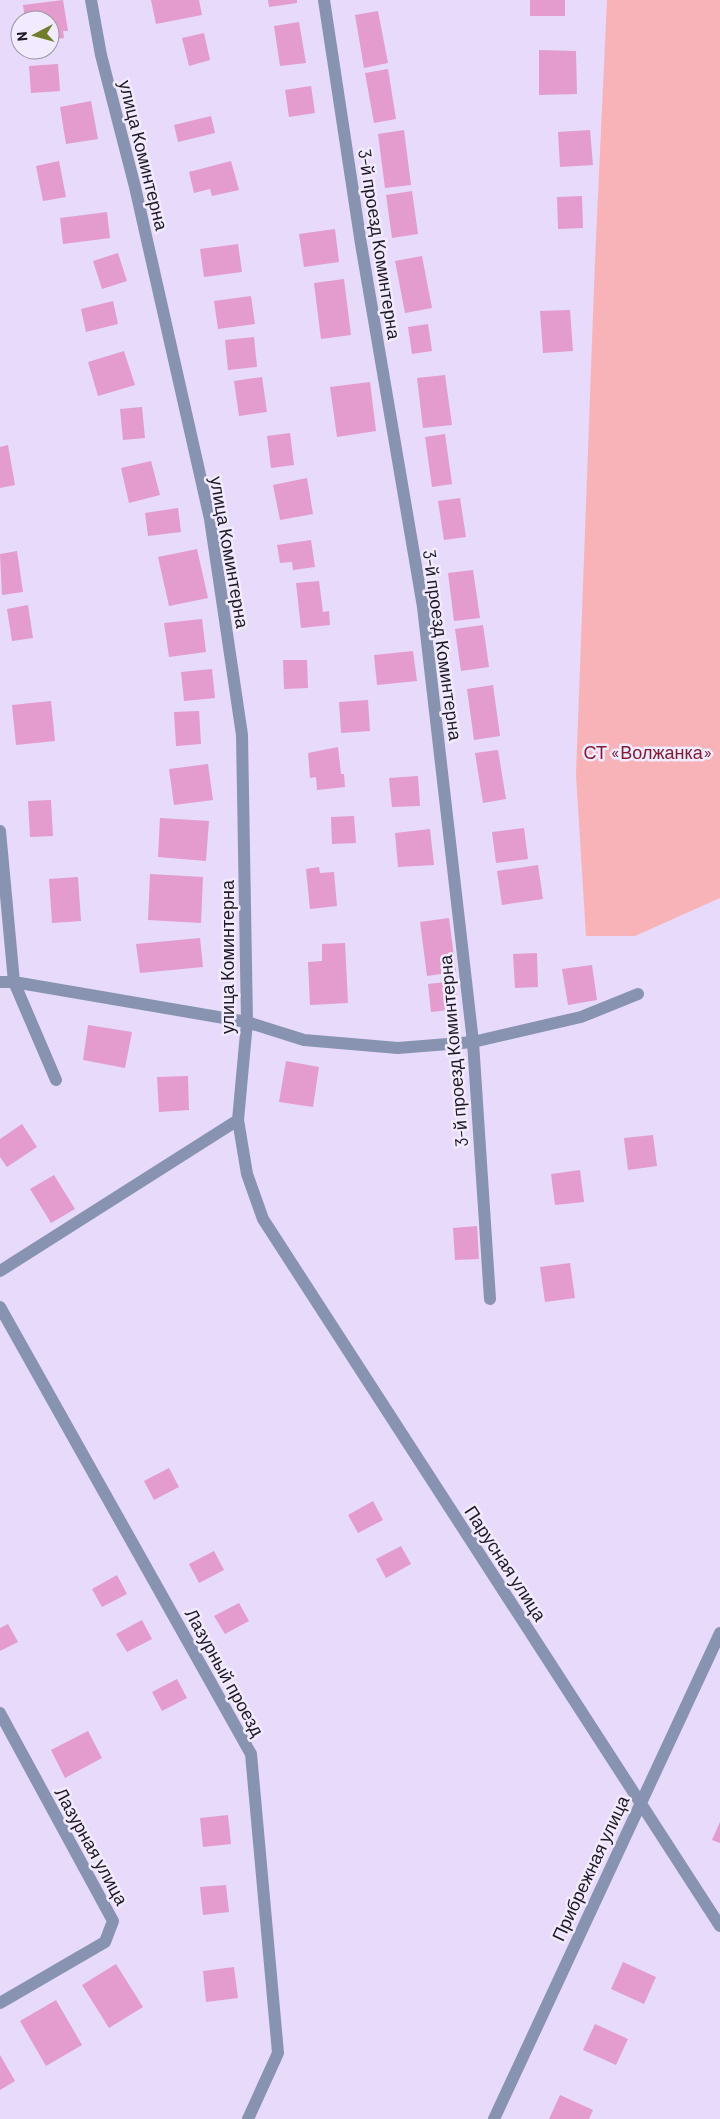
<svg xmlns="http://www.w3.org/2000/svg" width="720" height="2119" font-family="Barlow,sans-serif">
<rect width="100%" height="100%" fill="#e7dafa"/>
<!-- green -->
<path fill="#f8b3b8" d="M 607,0 L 720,0 L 720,898 L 635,936 L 586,936 L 576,775 L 595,261 Z"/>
<!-- building -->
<path fill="#e39ccd" d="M 63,0 L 68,31 L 63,31 L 64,38 L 51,40 L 50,20 L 25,20 L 23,5 Z
M 151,0 L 199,0 L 202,15 L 156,24 Z
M 268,0 L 297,0 L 297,3 L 269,7 Z
M 530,0 L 565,0 L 565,16 L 530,16 Z
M 378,11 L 388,63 L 364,68 L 355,15 Z
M 299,22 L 306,63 L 280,66 L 274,26 Z
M 204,33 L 210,60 L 189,66 L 182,38 Z
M 539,50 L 576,51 L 577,94 L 539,95 Z
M 58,64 L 60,91 L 31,93 L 29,66 Z
M 388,69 L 396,119 L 374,123 L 365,73 Z
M 311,86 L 315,113 L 289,117 L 285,90 Z
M 91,101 L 98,139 L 66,144 L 60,107 Z
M 211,116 L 215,133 L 178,142 L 174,125 Z
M 404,130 L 411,185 L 385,188 L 378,134 Z
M 590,130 L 593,165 L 560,167 L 558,132 Z
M 59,161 L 66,197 L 43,201 L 36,166 Z
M 231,161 L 239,190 L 212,196 L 210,189 L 194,193 L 189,172 Z
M 412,191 L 418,234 L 392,238 L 386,195 Z
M 582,196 L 583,228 L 558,229 L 557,197 Z
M 107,212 L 110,238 L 63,244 L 60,218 Z
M 335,229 L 339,262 L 304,267 L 299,234 Z
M 238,244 L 242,272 L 204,277 L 200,249 Z
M 118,253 L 127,281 L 102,289 L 93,261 Z
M 422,256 L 432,308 L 405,313 L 395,261 Z
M 344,279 L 351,335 L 321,339 L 314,283 Z
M 251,296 L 255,324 L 218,329 L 214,301 Z
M 113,301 L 118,324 L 86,332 L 81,309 Z
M 570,310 L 573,351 L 543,353 L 540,311 Z
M 428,324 L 432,351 L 412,354 L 408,327 Z
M 254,337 L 257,367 L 228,370 L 225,340 Z
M 124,351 L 135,385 L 98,396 L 88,362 Z
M 445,375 L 452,425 L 423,428 L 417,378 Z
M 262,377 L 267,412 L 239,416 L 234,381 Z
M 370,382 L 376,431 L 337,437 L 330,387 Z
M 142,407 L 145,438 L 123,440 L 120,409 Z
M 290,433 L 294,465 L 271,468 L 267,436 Z
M 445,434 L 452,484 L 432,487 L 425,437 Z
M 8,445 L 15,485 L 0,488 L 0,447 Z
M 151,461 L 160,495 L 129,503 L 121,468 Z
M 307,478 L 313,514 L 280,520 L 273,485 Z
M 460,498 L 466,537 L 444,540 L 438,501 Z
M 178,508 L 181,532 L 148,536 L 145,513 Z
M 311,540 L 315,567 L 293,570 L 292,562 L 280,563 L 277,545 Z
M 197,549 L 208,598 L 169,606 L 158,557 Z
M 17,551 L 23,592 L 2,595 L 0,554 Z
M 473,570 L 480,618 L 454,621 L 448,573 Z
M 319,581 L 323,612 L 329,611 L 330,625 L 301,628 L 296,583 Z
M 28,605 L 33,638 L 12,641 L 7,609 Z
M 202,619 L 206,652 L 169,657 L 164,623 Z
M 483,625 L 489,667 L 461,671 L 455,629 Z
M 413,651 L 417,681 L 377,685 L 374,655 Z
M 283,660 L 307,660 L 308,688 L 284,689 Z
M 212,669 L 215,698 L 184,701 L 181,672 Z
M 493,685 L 500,736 L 474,740 L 467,689 Z
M 368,700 L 370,731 L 341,733 L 339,702 Z
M 51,701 L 55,741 L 16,745 L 12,705 Z
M 199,711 L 201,744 L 176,746 L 174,712 Z
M 338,747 L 341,774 L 344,774 L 345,787 L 317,790 L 316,777 L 310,778 L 308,753 Z
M 498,750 L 506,799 L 483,803 L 475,753 Z
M 208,764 L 213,800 L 174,805 L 169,769 Z
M 418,776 L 420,806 L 392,807 L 389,778 Z
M 51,800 L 53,836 L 30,837 L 28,801 Z
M 354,816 L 356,843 L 332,844 L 331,817 Z
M 160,818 L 209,821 L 206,861 L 158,857 Z
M 524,828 L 528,859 L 496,863 L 492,832 Z
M 430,829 L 434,865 L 398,867 L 395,833 Z
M 538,865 L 543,899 L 502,905 L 497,871 Z
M 319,867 L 320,873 L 334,872 L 337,906 L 310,909 L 306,869 Z
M 150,874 L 203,877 L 201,923 L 148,920 Z
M 78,877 L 81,921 L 52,923 L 49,879 Z
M 449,918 L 456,972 L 427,976 L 420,922 Z
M 200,938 L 203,967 L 140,973 L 136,944 Z
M 345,943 L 348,1003 L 310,1005 L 308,962 L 322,961 L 322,944 Z
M 537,953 L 538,987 L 515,988 L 513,954 Z
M 592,965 L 597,1000 L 568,1005 L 562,969 Z
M 455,981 L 458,1009 L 431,1012 L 428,984 Z
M 88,1025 L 132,1032 L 125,1068 L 83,1060 Z
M 286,1061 L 319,1067 L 313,1107 L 279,1102 Z
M 188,1076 L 189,1110 L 159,1112 L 157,1077 Z
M 22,1124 L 37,1147 L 7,1167 L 0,1157 L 0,1139 Z
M 653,1135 L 657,1166 L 628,1170 L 624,1138 Z
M 580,1170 L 584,1202 L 555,1205 L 551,1174 Z
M 54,1175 L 75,1209 L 51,1223 L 30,1189 Z
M 477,1226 L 479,1259 L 455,1260 L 453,1228 Z
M 570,1263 L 575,1298 L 545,1302 L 540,1267 Z
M 169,1468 L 179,1487 L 154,1500 L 144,1481 Z
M 373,1501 L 383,1520 L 358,1533 L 348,1515 Z
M 401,1546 L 411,1564 L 386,1578 L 376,1559 Z
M 214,1551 L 224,1570 L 199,1583 L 189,1564 Z
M 117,1575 L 127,1594 L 102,1607 L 92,1589 Z
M 239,1603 L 249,1621 L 225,1634 L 214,1616 Z
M 142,1620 L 152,1639 L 127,1652 L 116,1634 Z
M 8,1624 L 18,1642 L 0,1651 L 0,1628 Z
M 177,1679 L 187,1698 L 162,1711 L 152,1692 Z
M 88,1731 L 102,1758 L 65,1778 L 51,1750 Z
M 228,1815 L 231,1844 L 203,1847 L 200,1818 Z
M 720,1822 L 720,1843 L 712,1840 Z
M 226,1885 L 229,1912 L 203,1915 L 200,1887 Z
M 623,1962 L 656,1977 L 644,2004 L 611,1989 Z
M 116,1964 L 143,2007 L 109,2028 L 82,1985 Z
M 234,1967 L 238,1998 L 206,2002 L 203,1971 Z
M 56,2000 L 82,2045 L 46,2066 L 20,2021 Z
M 595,2024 L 628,2039 L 616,2065 L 583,2050 Z
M 0,2055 L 15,2081 L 0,2090 Z
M 560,2095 L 593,2110 L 589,2119 L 549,2119 Z"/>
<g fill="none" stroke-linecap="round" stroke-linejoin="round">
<!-- minor -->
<path stroke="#8893b2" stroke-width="12" d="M 91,0 L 101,55 L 135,187 L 210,519 L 242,735 L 247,1022 L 238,1120 L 247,1174 L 263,1219 L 720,1926
M 324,0 L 361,244 L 423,607 L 473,1042 L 490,1299
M 0,831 L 14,982 L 56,1080
M 0,982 L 14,982 L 247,1022 L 304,1040 L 398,1048 L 473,1042 L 581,1017 L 638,994
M 0,1271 L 238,1120
M 0,1307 L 251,1754 L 278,2053 L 248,2119
M 0,1713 L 113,1921 L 105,1942 L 0,2003
M 494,2119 L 720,1633"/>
</g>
<g text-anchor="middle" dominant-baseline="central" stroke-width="5" stroke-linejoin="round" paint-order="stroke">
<!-- street labels -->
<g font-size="18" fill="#1e1924" stroke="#f2eafe">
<text transform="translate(144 155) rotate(76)">улица Коминтерна</text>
<text transform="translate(380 244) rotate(81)">3-й проезд Коминтерна</text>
<text transform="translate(230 552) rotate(80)">улица Коминтерна</text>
<text transform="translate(443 645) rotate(82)">3-й проезд Коминтерна</text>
<text transform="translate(227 957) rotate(-90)">улица Коминтерна</text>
<text transform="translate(453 1051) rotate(-95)">3-й проезд Коминтерна</text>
<text transform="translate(506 1563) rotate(57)">Парусная улица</text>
<text transform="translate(225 1672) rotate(61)">Лазурный проезд</text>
<text transform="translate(92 1846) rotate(61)">Лазурная улица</text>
<text transform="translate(590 1868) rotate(-65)">Прибрежная улица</text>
</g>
<!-- park labels -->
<g font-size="18" fill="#821c32" stroke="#f2eafe">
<text x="648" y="752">СТ «Волжанка»</text>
</g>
</g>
<!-- north arrow -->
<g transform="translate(35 35) rotate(264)"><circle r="24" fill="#f2eafe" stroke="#9d96a7"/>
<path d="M0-4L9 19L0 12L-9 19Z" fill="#707d29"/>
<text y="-8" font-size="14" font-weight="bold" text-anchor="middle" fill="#1e1924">N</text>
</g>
</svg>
